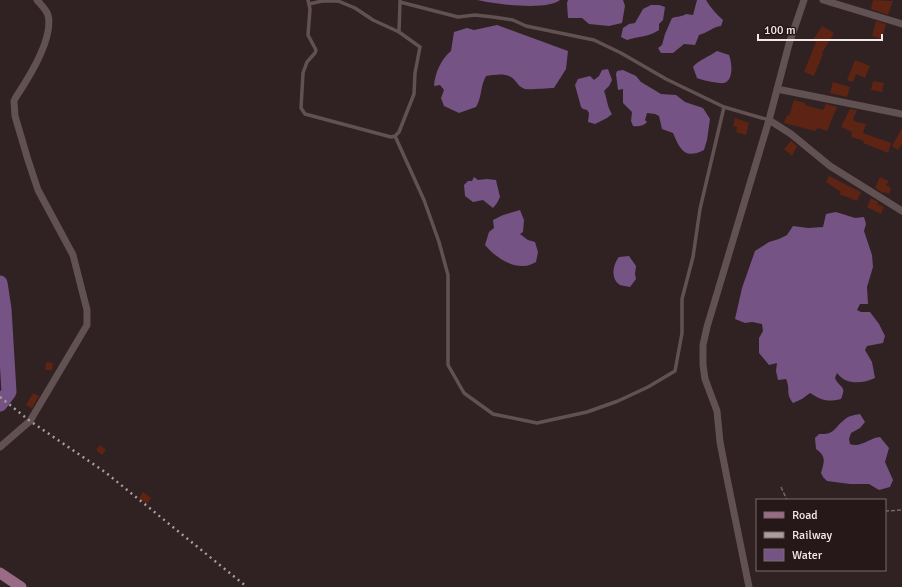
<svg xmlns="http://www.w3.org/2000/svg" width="902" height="587" font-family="Signika,sans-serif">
<rect width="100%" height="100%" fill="#302123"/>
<!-- water -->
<path fill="#765385" d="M 477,0 L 560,0 C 547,11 494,4 477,0 Z
M 568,0 L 623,0 L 625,6 L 622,23 L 609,26 L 589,24 L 582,18 L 568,18 L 567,3 Z
M 697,0 L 706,0 C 711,8 716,14 723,20 L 721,26 C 713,27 707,33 699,35 L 695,45 L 684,44 L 673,53 L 661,53 L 658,48 L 662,45 L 665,34 L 672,18 C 677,16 682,17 686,14 L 693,15 Z
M 651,5 L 659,5 L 665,7 L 663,20 L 659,24 L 659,30 C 649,37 639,36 627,40 L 621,37 L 623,28 L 629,24 L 635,23 L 643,9 Z
M 497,25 L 568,51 L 566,69 L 554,88 C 547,88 530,90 525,89 C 518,87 517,81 511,77 C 504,73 494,75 486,76 C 480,87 482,97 476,107 L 459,113 L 444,106 L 441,98 L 444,90 L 440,85 L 434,86 C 435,73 441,59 451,51 L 454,32 L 467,28 L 474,30 Z
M 717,51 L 729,55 C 732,62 734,80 724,83 C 720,84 701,80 697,78 L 693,67 C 698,60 709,57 717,51 Z
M 608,69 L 612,80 L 609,86 L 604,91 C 607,98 607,107 612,114 L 607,118 L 595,124 L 588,122 L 589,113 L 587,110 L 583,109 L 581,107 L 575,85 L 578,79 L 590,76 L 594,80 L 599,76 L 602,70 Z
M 623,70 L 636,76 L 641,82 L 661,94 L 676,95 L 685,102 L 703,108 L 710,119 L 707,140 L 704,150 C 684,160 680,149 673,133 L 662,129 L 659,116 L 655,114 L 647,113 L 645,120 L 647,122 C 644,126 638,127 633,126 L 631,121 L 632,112 L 623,103 L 623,89 L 618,90 L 616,74 L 617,71 Z
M 474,177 L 478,180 L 487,179 L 496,180 L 500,197 L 497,203 L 493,208 L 483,200 L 473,202 L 465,196 L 464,185 L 468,181 L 472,181 Z
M 520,210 L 524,220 L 523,232 L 520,234 L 528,240 L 535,242 L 538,252 L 536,262 C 532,264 528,266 524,266 C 510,267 494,256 485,245 L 489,232 L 494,228 L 493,220 L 503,215 Z
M 836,212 L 855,218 L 864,217 L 866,224 L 864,231 L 872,255 L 873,267 L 867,287 L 868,304 L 860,304 L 857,310 L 861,312 L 870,312 L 879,324 L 885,336 L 883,343 L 867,346 L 865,350 L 872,362 L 875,378 C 862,384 846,385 837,373 L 835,378 C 840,389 847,385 841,399 C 827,402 823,401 810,393 L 802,399 L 793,403 C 785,393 791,390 786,379 L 778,380 L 776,371 L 777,363 L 769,365 L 759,353 L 759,338 L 763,331 L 762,324 L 752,322 L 745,323 L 735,319 L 742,288 L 755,251 L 769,242 L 779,239 L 787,235 L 793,226 L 808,228 L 823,227 L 826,214 Z
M 629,256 L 636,266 L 635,274 L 636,279 L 630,287 C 627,286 622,286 620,285 C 610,279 613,264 619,257 Z
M 860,414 L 865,422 L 860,428 L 851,433 L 849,439 L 850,444 C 861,448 869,438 880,437 L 889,448 L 885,462 L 893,480 L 890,487 L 879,490 L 869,484 L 850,484 L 827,481 L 823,477 L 821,473 C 824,462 827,457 816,449 L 815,438 L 819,434 C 835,435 834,428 844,420 C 848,416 854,415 860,414 Z"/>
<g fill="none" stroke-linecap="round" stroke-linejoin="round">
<!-- river -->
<path stroke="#765385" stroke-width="15" d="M 0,283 L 4,309 L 9,392 L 0,404"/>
</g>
<!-- building -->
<path fill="#5d2414" d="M 873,0 L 893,1 L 888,15 L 871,9 Z
M 876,21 L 886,24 L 882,39 L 872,36 Z
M 822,26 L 834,33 L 822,53 L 823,54 L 814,76 L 804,72 L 816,42 L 813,40 Z
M 855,60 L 870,66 L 865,78 L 856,74 L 853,82 L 847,80 Z
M 873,81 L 884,83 L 882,92 L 871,90 Z
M 833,82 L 850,87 L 847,97 L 830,93 Z
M 794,100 L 805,103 L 805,105 L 823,110 L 826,104 L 837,107 L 827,131 L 818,128 L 815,131 L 784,123 L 787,115 L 789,116 Z
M 850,109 L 857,110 L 853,119 L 854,120 L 854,121 L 866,124 L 863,133 L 891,143 L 888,153 L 863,143 L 864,141 L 851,137 L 852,132 L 841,127 Z
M 735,118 L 749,123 L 746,135 L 736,132 L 737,127 L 733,126 Z
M 902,128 L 902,144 L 898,150 L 892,146 Z
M 791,141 L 797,146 L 792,156 L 784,149 Z
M 829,176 L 861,192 L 857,201 L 839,194 L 841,192 L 826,182 Z
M 880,177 L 889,181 L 886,185 L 891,188 L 889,194 L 883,192 L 883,193 L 875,188 Z
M 871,198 L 878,202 L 877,204 L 884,207 L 881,214 L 867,207 Z
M 46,362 L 53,363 L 52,370 L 45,370 Z
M 33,393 L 39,396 L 32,408 L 26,405 Z
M 100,445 L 106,450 L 102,455 L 96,450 Z
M 143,492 L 151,498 L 147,504 L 139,498 Z"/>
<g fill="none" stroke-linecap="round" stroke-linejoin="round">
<!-- path -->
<path stroke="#756769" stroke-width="1.5" stroke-dasharray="4 2" stroke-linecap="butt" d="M 781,487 L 787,500
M 885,511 L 902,510"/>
<!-- lane -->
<path stroke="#625153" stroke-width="3.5" d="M 308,0 L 310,9 L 308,35 L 316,50 L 315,53 L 307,62 L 303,73 L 301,108 L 305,114 L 391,137 L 395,136 L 399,132 L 414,94 L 415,73 L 420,47 L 399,32 L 400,2
M 400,0 L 400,2 L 458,17 L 475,15 L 493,17 L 513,20 L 526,26 L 594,40 L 621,53 L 666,79 L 724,107 L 769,120
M 309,4 L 322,1 L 338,1 L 355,8 L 373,20 L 399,32
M 395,136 L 424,200 L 439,242 L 448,275 L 448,365 L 464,393 L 493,414 L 537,423 L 587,412 L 618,401 L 648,387 L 675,371 L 682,333 L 682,299 L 693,257 L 700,209 L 724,107"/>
<!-- street -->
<path stroke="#625153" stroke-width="7" d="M 823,0 L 902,24
M 777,89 L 902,114
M 769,120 L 791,134 L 830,166 L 902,211
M 0,447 L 30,421 L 87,325 L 87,310 L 73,255 L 38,190 L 28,160 L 15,116 L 14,101 L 16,97 C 28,79 54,38 48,15 C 46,9 41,5 37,0
M 749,587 L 727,478 L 720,442 L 717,411 L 705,379 L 703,365 L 703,345 L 707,327 L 769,120 L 789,44 L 804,0"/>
<!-- primary -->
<path stroke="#9a6b85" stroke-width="11" d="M 0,573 L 21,587"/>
<!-- rail -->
<path stroke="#aa9d9f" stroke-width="2.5" stroke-dasharray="2 4" stroke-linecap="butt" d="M 0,397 L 30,421 L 105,472 L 247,587"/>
</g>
<!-- legend -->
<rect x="756" y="499" width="130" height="72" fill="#261719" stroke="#786b6d"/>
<rect x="764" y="512" width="20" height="6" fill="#9a6b85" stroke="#786b6d"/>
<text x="792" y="519" font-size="12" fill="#f4e9ea">Road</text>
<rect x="764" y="532" width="20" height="6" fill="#aa9d9f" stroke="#786b6d"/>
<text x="792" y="539" font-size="12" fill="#f4e9ea">Railway</text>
<rect x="764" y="549" width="20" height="12" fill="#765385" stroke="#786b6d"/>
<text x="792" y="559" font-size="12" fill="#f4e9ea">Water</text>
<!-- scale -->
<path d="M758 34v6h124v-6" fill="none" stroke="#f4e9ea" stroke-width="2"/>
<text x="764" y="34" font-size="12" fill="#f4e9ea" stroke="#261719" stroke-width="3" paint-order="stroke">100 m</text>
</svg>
